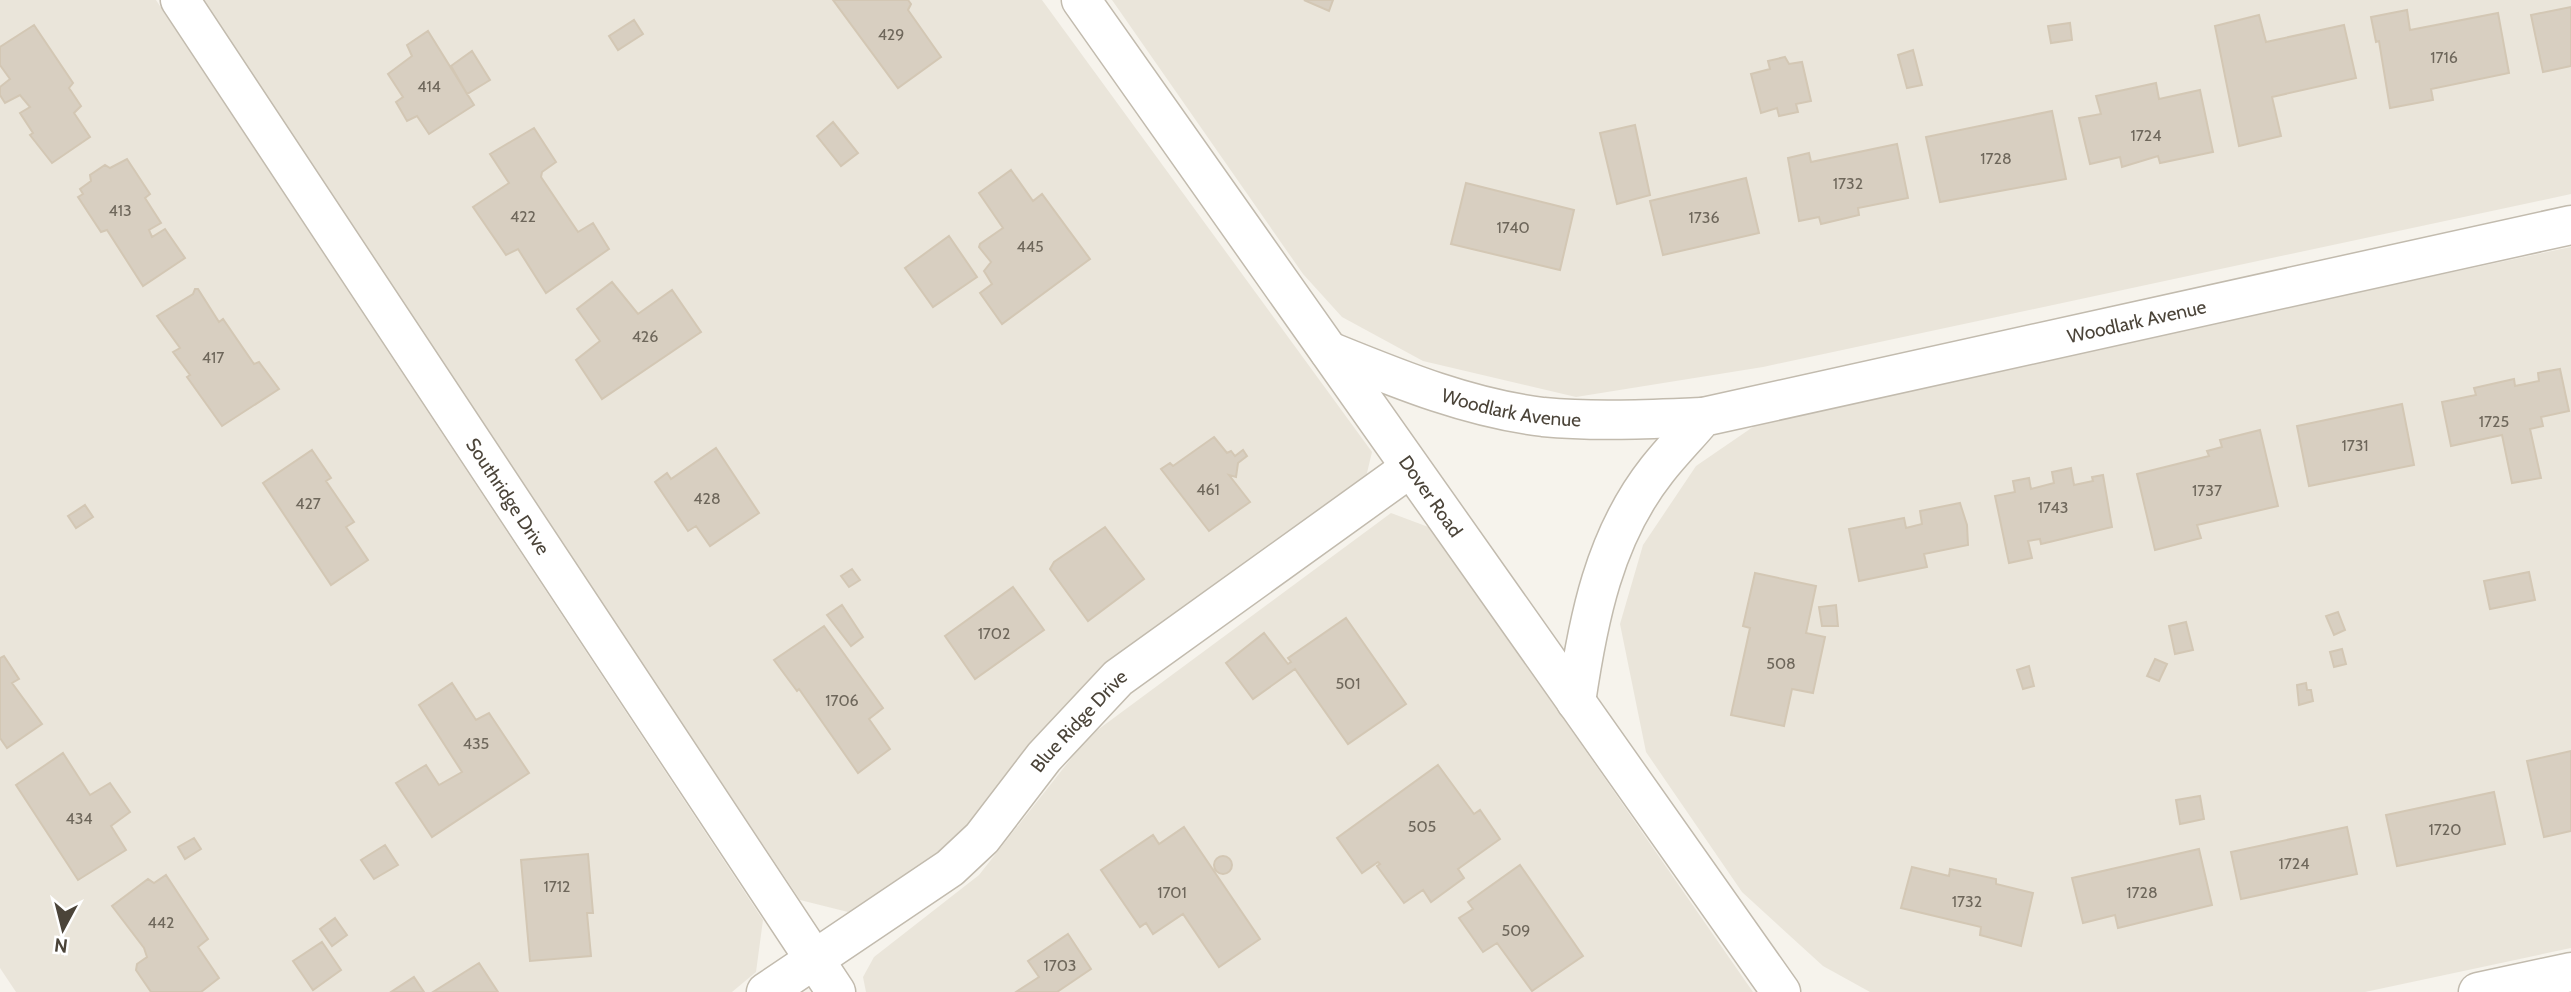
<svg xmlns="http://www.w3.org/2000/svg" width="2571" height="992" font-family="Cabin,sans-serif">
<rect width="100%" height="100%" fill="#f6f3ec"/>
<!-- residential -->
<path fill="#eae5da" d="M 0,0 L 156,0 L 763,920 L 756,972 L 732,992 L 16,992 L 0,968 Z
M 200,0 L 1042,0 L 1372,452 L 1366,477 L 891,893 L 848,912 L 800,900 Z
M 1112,0 L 2571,0 L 2571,194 L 1763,367 L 1576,397 L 1423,361 L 1342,317 L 1303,274 Z
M 2571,247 L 2571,948 L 2365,992 L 1870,992 L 1823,966 L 1742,892 L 1646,752 L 1620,624 L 1643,545 L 1696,466 L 1766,418 Z
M 1391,513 L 1431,528 L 1753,992 L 866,992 L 863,977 L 874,957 L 979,875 L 1088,737 Z"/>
<!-- building -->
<path fill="#d8cfc1" stroke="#d3c7b4" stroke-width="2" d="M 833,0 L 908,0 L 911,4 L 908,10 L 941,57 L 898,88 Z
M 1304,0 L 1333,0 L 1329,11 Z
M 2571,7 L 2571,66 L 2543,72 L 2531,15 Z
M 2407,10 L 2410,30 L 2498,13 L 2509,73 L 2431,89 L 2433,100 L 2390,108 L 2379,41 L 2376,42 L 2371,17 Z
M 2259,15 L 2266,42 L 2344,25 L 2356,78 L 2272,97 L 2281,136 L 2239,146 L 2215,26 Z
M 634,20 L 643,34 L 618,50 L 609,36 Z
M 2070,23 L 2072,40 L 2051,43 L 2048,26 Z
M 34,25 L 73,83 L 69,88 L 81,106 L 74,113 L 90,137 L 52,163 L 30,135 L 33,133 L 20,113 L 30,107 L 20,95 L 5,103 L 0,95 L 0,87 L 10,79 L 0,65 L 0,47 Z
M 428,31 L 474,105 L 429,134 L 417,116 L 407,121 L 396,102 L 403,97 L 388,74 L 412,56 L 407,45 Z
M 1913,50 L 1922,85 L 1907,88 L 1898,55 Z
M 472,51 L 490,80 L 467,94 L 451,66 Z
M 1785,57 L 1789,64 L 1802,62 L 1811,101 L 1796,104 L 1798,112 L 1779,116 L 1777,108 L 1761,113 L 1751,74 L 1770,69 L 1768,61 Z
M 2156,83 L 2159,99 L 2200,90 L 2213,152 L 2160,163 L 2158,156 L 2122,167 L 2120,157 L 2090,164 L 2079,118 L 2101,114 L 2096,96 Z
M 2052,111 L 2066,179 L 1940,202 L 1926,137 Z
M 833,122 L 858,153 L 841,166 L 817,136 Z
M 1635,125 L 1650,195 L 1617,204 L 1600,133 Z
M 534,128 L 556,162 L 542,172 L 541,177 L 578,232 L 593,223 L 609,249 L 546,293 L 518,249 L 506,255 L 473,207 L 509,183 L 490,154 Z
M 1897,144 L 1908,198 L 1858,208 L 1859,215 L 1821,224 L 1819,217 L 1799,221 L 1788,158 L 1809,153 L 1811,162 Z
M 127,159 L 150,194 L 145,198 L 161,223 L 149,230 L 152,237 L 165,229 L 185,258 L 143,286 L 107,230 L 101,232 L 78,197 L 83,194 L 80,189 L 91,181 L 90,175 L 105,165 L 110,168 Z
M 1011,170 L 1033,201 L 1042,194 L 1090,259 L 1002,324 L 980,293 L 992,284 L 984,271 L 991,262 L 979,247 L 980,244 L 1003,228 L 979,193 Z
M 1746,178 L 1759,233 L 1663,255 L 1650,201 Z
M 1466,183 L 1574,210 L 1560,270 L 1451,244 Z
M 949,236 L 977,277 L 933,307 L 905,268 Z
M 612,282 L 638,314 L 672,290 L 701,332 L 602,399 L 576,360 L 600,341 L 577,309 Z
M 195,289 L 198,289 L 219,322 L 223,319 L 254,364 L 259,362 L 279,389 L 222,426 L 187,377 L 190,375 L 173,352 L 180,348 L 157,316 L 193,294 Z
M 2560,369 L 2569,411 L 2541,417 L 2543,426 L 2530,429 L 2541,478 L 2512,483 L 2502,435 L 2451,446 L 2442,402 L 2476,395 L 2474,388 L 2514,379 L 2515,386 L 2539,381 L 2538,373 Z
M 2402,404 L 2414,465 L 2309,486 L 2297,426 Z
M 2260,430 L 2278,506 L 2197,525 L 2201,538 L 2155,550 L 2137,474 L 2209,456 L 2207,451 L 2222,447 L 2220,440 Z
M 1214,437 L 1227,453 L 1231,451 L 1235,456 L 1243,450 L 1247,456 L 1238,463 L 1236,477 L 1229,475 L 1250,502 L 1209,531 L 1161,469 L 1170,463 L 1173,466 Z
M 716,448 L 759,513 L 710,546 L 696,526 L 688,531 L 655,482 L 667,473 L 671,479 Z
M 312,450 L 331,478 L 326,481 L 354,522 L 346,527 L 368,560 L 331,585 L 263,483 Z
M 2071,468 L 2074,485 L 2093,481 L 2092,477 L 2103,475 L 2112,527 L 2041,544 L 2040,539 L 2028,541 L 2032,558 L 2009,563 L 1995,496 L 2015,492 L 2013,481 L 2029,478 L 2031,489 L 2054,483 L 2052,472 Z
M 1960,503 L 1967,525 L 1968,545 L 1924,554 L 1927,567 L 1859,581 L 1849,529 L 1904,518 L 1906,528 L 1922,524 L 1920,511 Z
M 85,505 L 93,517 L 76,528 L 68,516 Z
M 1105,527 L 1144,579 L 1088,621 L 1050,569 L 1054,562 Z
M 852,569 L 860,580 L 849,587 L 841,576 Z
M 2529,572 L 2535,600 L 2490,609 L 2484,581 Z
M 1755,573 L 1816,586 L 1806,633 L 1825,637 L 1813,693 L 1792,689 L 1784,726 L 1731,715 L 1750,628 L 1743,626 Z
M 1013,587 L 1044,630 L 975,679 L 945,636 Z
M 842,605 L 863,637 L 851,646 L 827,615 Z
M 1836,605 L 1838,626 L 1822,626 L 1819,607 Z
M 2338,612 L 2345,630 L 2334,635 L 2326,616 Z
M 1346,618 L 1406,704 L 1348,744 L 1295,669 L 1253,699 L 1226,663 L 1264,633 L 1288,664 L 1291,662 L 1288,658 Z
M 2186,622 L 2193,650 L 2175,654 L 2169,626 Z
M 824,626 L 883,708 L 869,719 L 890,749 L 858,773 L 799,689 L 797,691 L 774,660 Z
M 2342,649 L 2346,664 L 2334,667 L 2330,652 Z
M 4,656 L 19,679 L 12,683 L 42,724 L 7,748 L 0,738 L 0,658 Z
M 2155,659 L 2167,664 L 2159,681 L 2147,676 Z
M 2029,666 L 2034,686 L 2023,689 L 2017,670 Z
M 452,683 L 476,720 L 489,713 L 529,773 L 432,837 L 396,783 L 426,765 L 439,785 L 462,772 L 419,705 Z
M 2306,683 L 2307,690 L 2311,690 L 2313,701 L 2299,705 L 2297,685 Z
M 2571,751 L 2571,831 L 2544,837 L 2527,761 Z
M 63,753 L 90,795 L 110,783 L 130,812 L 111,826 L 126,850 L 78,880 L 16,785 Z
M 1438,765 L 1474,814 L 1480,810 L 1500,839 L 1458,869 L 1464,878 L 1431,902 L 1423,890 L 1404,903 L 1377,866 L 1380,864 L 1378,862 L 1362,873 L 1337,838 Z
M 2494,792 L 2505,844 L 2397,866 L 2386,815 Z
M 2200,796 L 2204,819 L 2180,824 L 2176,800 Z
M 1184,827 L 1260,939 L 1219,967 L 1183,914 L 1153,934 L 1146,923 L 1140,927 L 1101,870 L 1153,835 L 1159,844 Z
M 2347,827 L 2357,874 L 2241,899 L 2231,852 Z
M 194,838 L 201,849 L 185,859 L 178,847 Z
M 385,845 L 398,865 L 374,879 L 361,860 Z
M 2199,849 L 2212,905 L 2118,928 L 2115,915 L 2083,923 L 2072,878 Z
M 588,854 L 593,913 L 587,913 L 591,956 L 530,961 L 521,860 Z
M1214 865a9 9 0 1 1 18 0a9 9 0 1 1-18 0Z
M 1520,865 L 1583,956 L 1532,991 L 1497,943 L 1483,952 L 1459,918 L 1473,909 L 1468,902 Z
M 1912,867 L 1949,876 L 1950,869 L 1996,879 L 1996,884 L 2033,893 L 2021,946 L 1980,935 L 1981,927 L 1901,908 Z
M 166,875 L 208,939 L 198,947 L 219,978 L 201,992 L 151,992 L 136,970 L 137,964 L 147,957 L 144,948 L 112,906 L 148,879 L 154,883 Z
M 335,918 L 347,935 L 332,946 L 320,929 Z
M 1068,934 L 1091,969 L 1057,992 L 1016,992 L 1039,977 L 1028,961 Z
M 322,942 L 341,970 L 313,990 L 293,961 Z
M 479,963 L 498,992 L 433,992 Z
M 414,977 L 424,992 L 391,992 Z"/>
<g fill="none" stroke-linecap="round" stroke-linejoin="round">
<defs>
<g id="minor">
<path id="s1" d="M 180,0 L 836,992"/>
<path id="s2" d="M 1081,0 L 1781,992"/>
<path id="s3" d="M 1329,351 C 1398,379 1468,408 1543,417 C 1596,422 1650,419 1703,417"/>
<path id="s4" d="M 1576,702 C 1588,620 1604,537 1657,470 C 1671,452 1688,435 1703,417 L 2571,225"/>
<path id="s5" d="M 766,992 L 950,868 L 982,838 L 1044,757 L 1118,678 L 1410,468"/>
<path d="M 2478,992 L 2571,972"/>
</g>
</defs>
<!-- minor casing -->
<use href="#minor" stroke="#c2bbae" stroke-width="41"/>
<!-- minor -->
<use href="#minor" stroke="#fff" stroke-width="38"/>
</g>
<g text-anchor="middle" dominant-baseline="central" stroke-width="5" stroke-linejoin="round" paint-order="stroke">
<!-- number labels -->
<g font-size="16" fill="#6e675b">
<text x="891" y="34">429</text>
<text x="2444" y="57">1716</text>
<text x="429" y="86">414</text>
<text x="2146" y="135">1724</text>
<text x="1996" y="158">1728</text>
<text x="1848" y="183">1732</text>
<text x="120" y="210">413</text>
<text x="523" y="216">422</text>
<text x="1704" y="217">1736</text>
<text x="1513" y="227">1740</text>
<text x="1030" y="246">445</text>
<text x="645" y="336">426</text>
<text x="213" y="357">417</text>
<text x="2494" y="421">1725</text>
<text x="2355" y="445">1731</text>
<text x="1208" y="489">461</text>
<text x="2207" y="490">1737</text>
<text x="707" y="498">428</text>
<text x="308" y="503">427</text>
<text x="2053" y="507">1743</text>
<text x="994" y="633">1702</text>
<text x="1781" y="663">508</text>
<text x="1348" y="683">501</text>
<text x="842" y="700">1706</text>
<text x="476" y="743">435</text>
<text x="79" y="818">434</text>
<text x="1422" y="826">505</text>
<text x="2445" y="829">1720</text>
<text x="2294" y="863">1724</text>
<text x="557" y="886">1712</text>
<text x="1172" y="892">1701</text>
<text x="2142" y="892">1728</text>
<text x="1967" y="901">1732</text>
<text x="161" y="922">442</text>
<text x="1516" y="930">509</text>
<text x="1060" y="965">1703</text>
</g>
<!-- street labels -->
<g font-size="19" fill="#4b4439" stroke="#fff">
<text stroke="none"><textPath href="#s4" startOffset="763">Woodlark Avenue</textPath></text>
<text stroke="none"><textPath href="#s3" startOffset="192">Woodlark Avenue</textPath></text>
<text stroke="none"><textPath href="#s1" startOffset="595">Southridge Drive</textPath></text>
<text stroke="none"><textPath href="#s2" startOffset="607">Dover Road</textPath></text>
<text stroke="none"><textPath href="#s5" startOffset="418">Blue Ridge Drive</textPath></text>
</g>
</g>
<!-- north arrow -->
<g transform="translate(63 929) rotate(187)" stroke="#ffffff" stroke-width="5" paint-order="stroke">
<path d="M0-5L12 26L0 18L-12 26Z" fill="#4b4439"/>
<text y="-10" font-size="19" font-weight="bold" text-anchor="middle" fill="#4b4439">N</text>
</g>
</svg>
